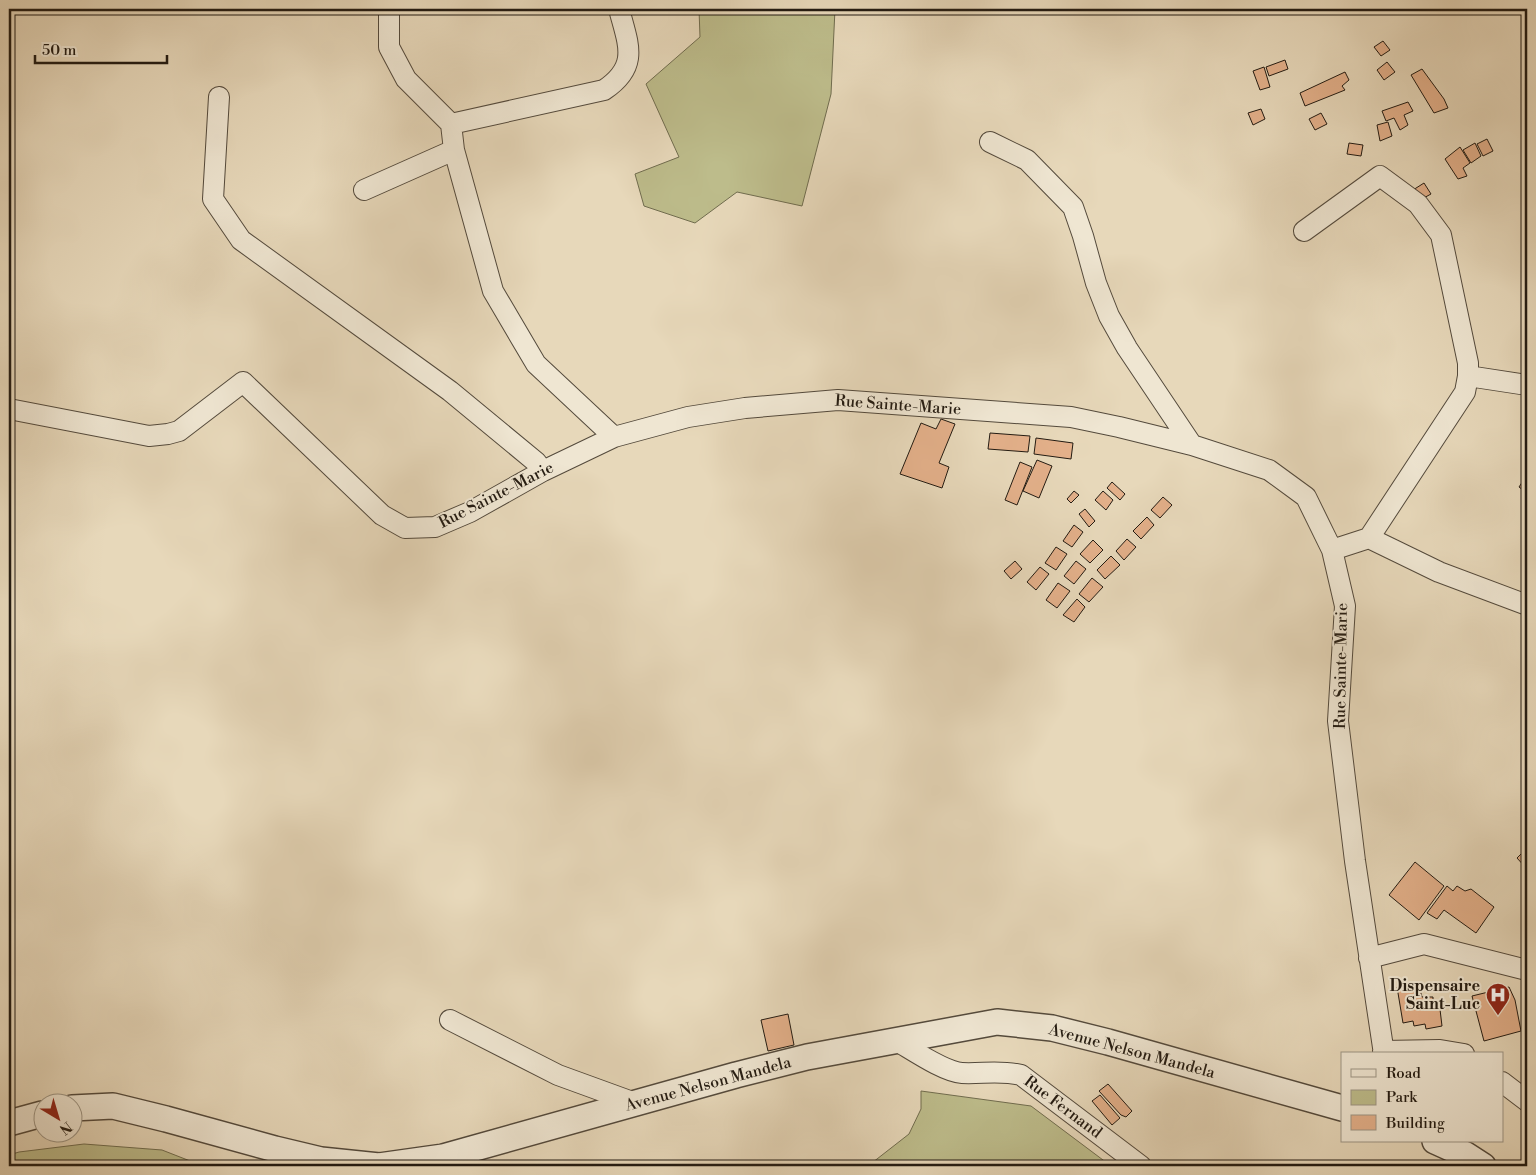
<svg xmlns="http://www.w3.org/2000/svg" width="1536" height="1175" font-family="'Libre Bodoni',serif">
<rect width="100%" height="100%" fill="#e7d8ba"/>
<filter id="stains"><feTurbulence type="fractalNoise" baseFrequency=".004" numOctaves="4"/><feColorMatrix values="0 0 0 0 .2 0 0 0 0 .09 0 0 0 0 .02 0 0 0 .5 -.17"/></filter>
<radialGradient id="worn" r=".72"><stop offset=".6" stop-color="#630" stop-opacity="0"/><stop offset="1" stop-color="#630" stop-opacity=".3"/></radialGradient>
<!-- green -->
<path fill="#bdbc8b" stroke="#706c4e" d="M 699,9 L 835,9 L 831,94 L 802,206 L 737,192 L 695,223 L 644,206 L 635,174 L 679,157 L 646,84 L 700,37 Z
M 921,1091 L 1031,1106 L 1111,1166 L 868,1166 L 909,1134 L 921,1109 Z
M 84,1144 L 162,1150 L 203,1166 L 9,1166 L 9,1155 L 19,1152 Z"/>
<!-- building -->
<path fill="#e3b08a" stroke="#231b12" d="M 1383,41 L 1390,50 L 1381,56 L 1374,47 Z
M 1285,60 L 1288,69 L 1269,76 L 1266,67 Z
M 1387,62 L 1395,72 L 1384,80 L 1377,70 Z
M 1264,67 L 1270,87 L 1260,90 L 1253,71 Z
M 1422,69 L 1444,99 L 1448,108 L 1434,113 L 1411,75 Z
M 1345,72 L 1349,80 L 1342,86 L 1345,90 L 1305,106 L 1300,93 Z
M 1408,102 L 1413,111 L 1404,115 L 1408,125 L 1400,130 L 1394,118 L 1386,121 L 1382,111 Z
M 1261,109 L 1265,119 L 1253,125 L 1248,113 Z
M 1321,113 L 1327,124 L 1315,130 L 1309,119 Z
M 1388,122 L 1392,136 L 1380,141 L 1377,125 Z
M 1487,139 L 1493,151 L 1483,156 L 1477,144 Z
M 1349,143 L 1363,145 L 1361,156 L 1347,154 Z
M 1475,143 L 1481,156 L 1471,163 L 1463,150 Z
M 1460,147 L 1470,163 L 1463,168 L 1467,176 L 1458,179 L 1445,159 Z
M 1424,183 L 1431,194 L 1420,200 L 1413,190 Z
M 941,419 L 955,424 L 939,463 L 949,467 L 942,488 L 900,474 L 921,423 L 936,429 Z
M 990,433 L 1030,436 L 1028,452 L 988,449 Z
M 1036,438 L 1073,443 L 1071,459 L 1034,454 Z
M 1037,460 L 1052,466 L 1039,498 L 1023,491 Z
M 1020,462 L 1032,467 L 1017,505 L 1005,500 Z
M 1527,475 L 1527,493 L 1519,487 Z
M 1112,482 L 1125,494 L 1120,500 L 1107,488 Z
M 1074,491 L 1079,495 L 1071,503 L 1067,499 Z
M 1103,491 L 1113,500 L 1106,510 L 1095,500 Z
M 1163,497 L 1172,505 L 1160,518 L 1151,510 Z
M 1085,509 L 1095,521 L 1089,527 L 1079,514 Z
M 1147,517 L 1154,525 L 1141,539 L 1133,531 Z
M 1074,525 L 1083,532 L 1072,547 L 1063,541 Z
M 1127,539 L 1136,547 L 1124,560 L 1116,551 Z
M 1093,540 L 1103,550 L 1090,563 L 1080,554 Z
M 1056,547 L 1067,554 L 1056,570 L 1045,563 Z
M 1111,556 L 1120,565 L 1105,579 L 1097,570 Z
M 1015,561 L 1022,569 L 1011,579 L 1004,571 Z
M 1076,561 L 1086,569 L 1074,584 L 1064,576 Z
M 1040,567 L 1049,574 L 1036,590 L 1027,582 Z
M 1092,578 L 1103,587 L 1089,602 L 1079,594 Z
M 1058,583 L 1070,591 L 1057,608 L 1046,600 Z
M 1077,599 L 1085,607 L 1074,622 L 1063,615 Z
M 1527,848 L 1527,869 L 1517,858 Z
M 1415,862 L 1444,886 L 1419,920 L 1389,895 Z
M 1447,886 L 1453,891 L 1457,886 L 1465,891 L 1471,889 L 1494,907 L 1476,933 L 1444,910 L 1437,919 L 1427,913 Z
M 1410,984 L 1412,991 L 1420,990 L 1422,997 L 1433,997 L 1433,1001 L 1439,1001 L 1442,1026 L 1426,1029 L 1425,1024 L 1414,1026 L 1413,1021 L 1403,1023 L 1397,987 Z
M 1509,987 L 1515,1000 L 1521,1031 L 1484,1041 L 1472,996 Z
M 788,1014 L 794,1045 L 768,1051 L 761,1020 Z
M 1108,1084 L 1132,1111 L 1126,1117 L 1121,1115 L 1099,1091 Z
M 1100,1095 L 1120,1118 L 1112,1125 L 1092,1101 Z"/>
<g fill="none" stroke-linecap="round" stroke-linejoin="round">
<defs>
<path id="minor" d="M 389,9 L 389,47 L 406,79 L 451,124
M 219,97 L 213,199 L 241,240 L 450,391 L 536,462 L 543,471
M 990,142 L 1027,160 L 1073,207 L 1083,236 L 1096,283 L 1109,316 L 1127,348 L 1192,445
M 454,150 L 451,124 L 604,90 C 640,66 628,44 619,9
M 364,190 L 454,150 L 493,291 L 536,364 L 614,437
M 1304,231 L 1380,176 L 1418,204 L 1441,235 L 1468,363 L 1468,376 L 1465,392 L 1369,538 L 1332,550
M 1468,376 L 1527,385
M 9,409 L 149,436 L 168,434 L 179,431 L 243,382 L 382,515 L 405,528 L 435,527 L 470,512 L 543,471 L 614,437 L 688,417 L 745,408 L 838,400 L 1071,417 L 1119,427 L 1192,445 L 1269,470 L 1306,497 L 1332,550 L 1345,606 L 1338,721 L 1355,861 L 1384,1054
M 1369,538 L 1439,572 L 1527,605
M 1369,958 L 1424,944 L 1527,970
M 450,1020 L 558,1075 L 635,1103
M 895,1040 C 911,1049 944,1072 962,1073 C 982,1074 1001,1070 1021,1075 L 1141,1166
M 1383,1051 L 1440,1050 L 1464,1054
M 1502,1082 L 1527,1101"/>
<path id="tertiary" d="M 72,1108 L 113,1106 L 166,1119 L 275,1149 L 321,1160 L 379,1166 L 443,1157 L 736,1075 L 807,1057 L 997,1022 L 1052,1028 L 1108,1042 L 1342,1108
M 9,1123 L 42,1114
M 1435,1141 L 1466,1155 L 1483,1166"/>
</defs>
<!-- minor casing -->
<use href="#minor" stroke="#544a3c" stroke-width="22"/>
<!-- tertiary casing -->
<use href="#tertiary" stroke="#544a3c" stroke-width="28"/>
<!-- minor -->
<use href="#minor" stroke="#efe6d2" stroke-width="20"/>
<!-- tertiary -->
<use href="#tertiary" stroke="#efe6d2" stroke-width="25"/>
</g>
<!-- icons -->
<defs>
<symbol id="hospital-pin" viewBox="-11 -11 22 30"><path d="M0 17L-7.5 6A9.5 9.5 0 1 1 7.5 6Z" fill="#8f2418" stroke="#efe6d2"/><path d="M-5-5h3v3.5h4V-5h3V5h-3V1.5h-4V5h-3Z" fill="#fff"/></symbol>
</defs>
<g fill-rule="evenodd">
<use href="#hospital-pin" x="1484" y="981" width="28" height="38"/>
</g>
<g text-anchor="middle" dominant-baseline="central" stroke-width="4" stroke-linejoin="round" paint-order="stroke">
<!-- street labels -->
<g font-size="16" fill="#231b12" stroke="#efe6d2">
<text transform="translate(898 405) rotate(4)">Rue Sainte-Marie</text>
<text transform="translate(496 495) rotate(-27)">Rue Sainte-Marie</text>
<text transform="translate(1341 666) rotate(-89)">Rue Sainte-Marie</text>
<text transform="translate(1132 1051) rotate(15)">Avenue Nelson Mandela</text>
<text transform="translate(708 1084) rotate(-15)">Avenue Nelson Mandela</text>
<text transform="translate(1063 1107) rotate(37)">Rue Fernand</text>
</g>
<!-- poi labels -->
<g font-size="16" font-weight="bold" fill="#231b12" stroke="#efe6d2" text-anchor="end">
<text x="1480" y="986">Dispensaire<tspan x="1480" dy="18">Saint-Luc</tspan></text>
</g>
</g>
<!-- margin -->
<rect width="1536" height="1175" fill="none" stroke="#e7d8ba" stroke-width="30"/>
<rect x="10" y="10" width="1516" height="1155" fill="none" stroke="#231b12" stroke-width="2.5"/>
<rect x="15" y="15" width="1506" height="1145" fill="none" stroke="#231b12"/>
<!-- legend -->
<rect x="1341" y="1052" width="162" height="90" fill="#efe6d2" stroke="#9d9585"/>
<rect x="1351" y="1069" width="25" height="8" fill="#efe6d2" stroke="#9d9585"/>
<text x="1386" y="1078" font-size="15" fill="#231b12">Road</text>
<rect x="1351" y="1090" width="25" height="15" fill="#bdbc8b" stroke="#9d9585"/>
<text x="1386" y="1102" font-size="15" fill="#231b12">Park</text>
<rect x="1351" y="1115" width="25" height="15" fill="#e3b08a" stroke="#9d9585"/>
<text x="1386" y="1128" font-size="15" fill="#231b12">Building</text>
<!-- north arrow -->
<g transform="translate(58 1118) rotate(142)"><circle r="24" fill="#efe6d2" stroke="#9d9585"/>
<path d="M0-4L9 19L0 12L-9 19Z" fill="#8f2418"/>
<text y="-8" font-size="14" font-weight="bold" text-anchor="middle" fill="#231b12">N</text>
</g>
<!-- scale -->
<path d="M35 55v8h132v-8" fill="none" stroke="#231b12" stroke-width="2.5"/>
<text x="42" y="55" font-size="15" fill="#231b12" stroke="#efe6d2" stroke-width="4" paint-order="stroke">50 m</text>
<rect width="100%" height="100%" filter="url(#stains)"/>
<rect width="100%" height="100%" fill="url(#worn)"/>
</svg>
